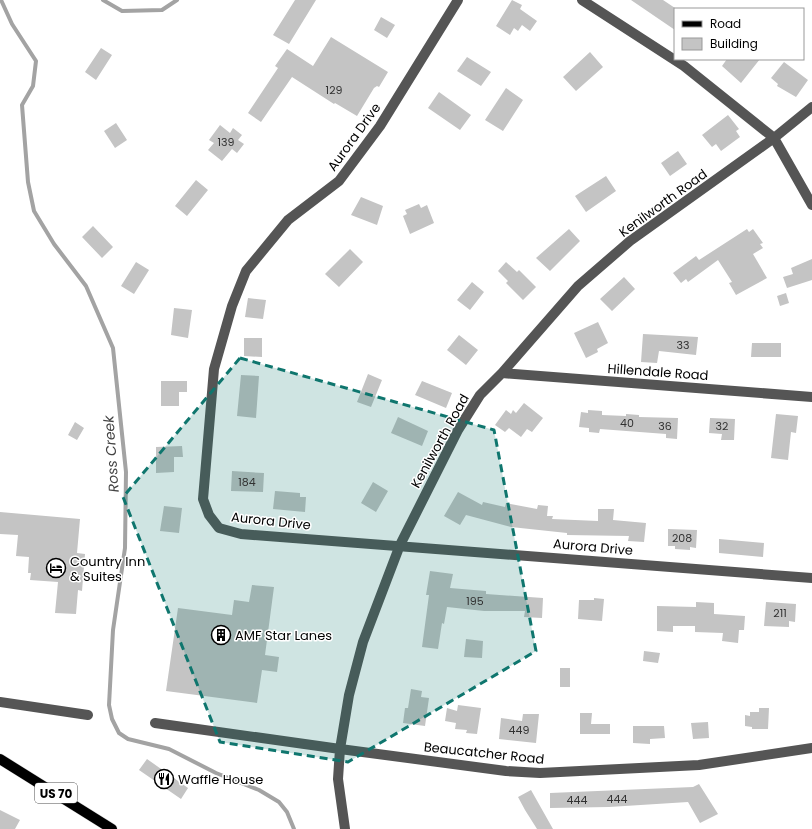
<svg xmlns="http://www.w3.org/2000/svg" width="812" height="829" font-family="Poppins,sans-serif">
<rect width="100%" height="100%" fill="#fff"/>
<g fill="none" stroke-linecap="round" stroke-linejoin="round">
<!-- stream -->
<path stroke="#a3a3a3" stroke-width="4" d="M 1,0 L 12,24 L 36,61 L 33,86 L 22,105 L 28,182 L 34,211 L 54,244 L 86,286 L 113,348 L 126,472 L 125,548 L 113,630 L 109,705 L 112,719 L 119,733 L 128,739 L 169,749 L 216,773 L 259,790 L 279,802 L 287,812 L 294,829
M 103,0 L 122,11 L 162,10 L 177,0"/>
</g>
<!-- building -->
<path fill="#c4c4c4" d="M 295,0 L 316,0 L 289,44 L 273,35 Z
M 512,0 L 522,5 L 520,9 L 537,21 L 530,31 L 522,25 L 518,31 L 514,28 L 510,35 L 496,26 Z
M 631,0 L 663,0 L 675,8 L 675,30 Z
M 381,17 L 395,25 L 387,38 L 374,30 Z
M 331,37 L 388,72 L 379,87 L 377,86 L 374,88 L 357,116 L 335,103 L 334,104 L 292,77 L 261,122 L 248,113 L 278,68 L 275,66 L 287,49 L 313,66 Z
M 101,48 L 112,55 L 96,80 L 85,72 Z
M 590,52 L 603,67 L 576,91 L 563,77 Z
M 467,57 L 491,72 L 481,86 L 457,71 Z
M 727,59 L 760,59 L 741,83 L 722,66 Z
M 784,62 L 808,80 L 796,97 L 777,86 L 778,84 L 771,78 Z
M 506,88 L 523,100 L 503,131 L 485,120 Z
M 439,92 L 471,115 L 460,130 L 428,108 Z
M 728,115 L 739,129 L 736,131 L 740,137 L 721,151 L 716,144 L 712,147 L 702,135 Z
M 116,123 L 127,140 L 115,148 L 104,131 Z
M 220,125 L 230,133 L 233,128 L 242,135 L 238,140 L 244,144 L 237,153 L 232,149 L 222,161 L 208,150 L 214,143 L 209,140 Z
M 678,151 L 687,164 L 670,176 L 661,163 Z
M 606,176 L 616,191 L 586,212 L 575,196 Z
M 196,180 L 208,190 L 187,216 L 175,206 Z
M 361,197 L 383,206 L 377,225 L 351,215 Z
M 419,204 L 421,208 L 427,205 L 434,223 L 410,234 L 403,216 L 407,214 L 405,210 Z
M 93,226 L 113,247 L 102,258 L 82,237 Z
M 569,229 L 580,241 L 550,271 L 536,258 Z
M 747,229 L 749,232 L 753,229 L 763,243 L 760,244 L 763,248 L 753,254 L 767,278 L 736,295 L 729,283 L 732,282 L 718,260 L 688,282 L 686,279 L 681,283 L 673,273 L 696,256 L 699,260 Z
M 350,249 L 363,262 L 339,287 L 325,274 Z
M 812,259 L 812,280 L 787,288 L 783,277 L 793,274 L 791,268 Z
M 136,262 L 149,270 L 134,294 L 121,286 Z
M 506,262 L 517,272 L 519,270 L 536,287 L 523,300 L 506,283 L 508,281 L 498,271 Z
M 624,277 L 635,289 L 612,311 L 600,299 Z
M 472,282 L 484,292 L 470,310 L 457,300 Z
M 786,293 L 789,303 L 780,306 L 777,296 Z
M 248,298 L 266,300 L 263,319 L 245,317 Z
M 174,308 L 192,310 L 188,338 L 171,335 Z
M 598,322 L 608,343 L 597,349 L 598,352 L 586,358 L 574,333 Z
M 643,334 L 698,337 L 696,355 L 659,351 L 657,363 L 641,362 Z
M 459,335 L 478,350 L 466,365 L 447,350 Z
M 244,338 L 262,338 L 262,357 L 244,356 Z
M 752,343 L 781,343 L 781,357 L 751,357 Z
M 368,374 L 382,380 L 371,407 L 357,402 Z
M 241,375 L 259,376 L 256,418 L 237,416 Z
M 161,381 L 187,381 L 187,392 L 179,392 L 179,406 L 161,406 Z
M 422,381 L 452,393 L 446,408 L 415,395 Z
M 524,403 L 543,418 L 532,432 L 527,429 L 521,437 L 509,428 L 505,432 L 495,425 L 506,410 L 511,414 L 513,410 L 516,413 Z
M 588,410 L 602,411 L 602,415 L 626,416 L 626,414 L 639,415 L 639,417 L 678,418 L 677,439 L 666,438 L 666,434 L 600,429 L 599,433 L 589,432 L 589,428 L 579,427 L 581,412 L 588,413 Z
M 776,414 L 798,416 L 796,433 L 791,432 L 788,460 L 771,458 Z
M 398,417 L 428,431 L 422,446 L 391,433 Z
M 710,418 L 735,419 L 734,440 L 721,440 L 722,434 L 709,433 Z
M 75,422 L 84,428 L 77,440 L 68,435 Z
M 182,446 L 183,457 L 174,457 L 174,472 L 156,473 L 156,447 Z
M 232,471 L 264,473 L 263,492 L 231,491 Z
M 373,482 L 388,491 L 376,512 L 361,503 Z
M 275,491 L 300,493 L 300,497 L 306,497 L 305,512 L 273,509 Z
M 458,492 L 482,505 L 483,502 L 505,507 L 506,503 L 537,509 L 538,505 L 548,506 L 547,516 L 553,516 L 552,519 L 598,521 L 598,509 L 614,509 L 613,520 L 646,523 L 644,542 L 628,541 L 629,536 L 567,535 L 567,533 L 511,527 L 466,515 L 460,525 L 444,516 Z
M 164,506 L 182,508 L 179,533 L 160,531 Z
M 0,512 L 80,519 L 77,553 L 85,554 L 82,591 L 78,590 L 76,614 L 55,613 L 58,582 L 30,580 L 31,573 L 28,573 L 29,557 L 16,556 L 18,535 L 0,534 Z
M 668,529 L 697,530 L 696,548 L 690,547 L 690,550 L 675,549 L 675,546 L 668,546 Z
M 719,539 L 764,543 L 763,557 L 719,553 Z
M 430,571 L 453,574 L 450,588 L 486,591 L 486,594 L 543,598 L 542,618 L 524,617 L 525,611 L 484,611 L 447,607 L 444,624 L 442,623 L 438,649 L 422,647 L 429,595 L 426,595 Z
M 252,585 L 274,587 L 265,655 L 279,657 L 277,672 L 262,670 L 257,703 L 166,691 L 178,608 L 232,615 L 234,600 L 249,602 Z
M 594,598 L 604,599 L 602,621 L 578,619 L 579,600 L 594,600 Z
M 696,602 L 714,603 L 714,614 L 745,616 L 744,630 L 739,630 L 738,643 L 722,641 L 723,633 L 695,632 L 695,626 L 673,626 L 673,632 L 657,631 L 657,606 L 696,607 Z
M 766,602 L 796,604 L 795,622 L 789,621 L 789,627 L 764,626 Z
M 466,639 L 483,641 L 482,658 L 464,657 Z
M 644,651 L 660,653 L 658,663 L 643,661 Z
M 560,668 L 570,668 L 570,687 L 560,687 Z
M 411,689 L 422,691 L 421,697 L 429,698 L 425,726 L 403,723 L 405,708 L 408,708 Z
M 458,705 L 481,708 L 477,734 L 466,733 L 467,730 L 455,729 L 456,723 L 445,721 L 447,708 L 457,711 Z
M 759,708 L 769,708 L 768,729 L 752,729 L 752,727 L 745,726 L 745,715 L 750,716 L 750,712 L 759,712 Z
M 580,713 L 592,713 L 591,724 L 610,724 L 610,734 L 580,734 Z
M 523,714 L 539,714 L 536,743 L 499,739 L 501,718 L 522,721 Z
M 708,722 L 709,738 L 693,739 L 691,723 Z
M 633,726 L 664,726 L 665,738 L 650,739 L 650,744 L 633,743 Z
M 147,759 L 188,788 L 181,799 L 139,770 Z
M 699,784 L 718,814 L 700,823 L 688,802 L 609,807 L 550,808 L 550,793 L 693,787 Z
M 531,790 L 553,829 L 537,829 L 525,810 L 518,797 Z
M 0,810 L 20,820 L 15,829 L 0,829 Z"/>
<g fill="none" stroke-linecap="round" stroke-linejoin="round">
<defs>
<path id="major" d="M 0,759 L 112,829"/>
</defs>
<!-- major casing -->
<use href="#major" stroke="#dbdbdb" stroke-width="11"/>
<!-- minor -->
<path stroke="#555" stroke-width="10" d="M 458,0 L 380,126 L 339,181 L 288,220 L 246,271 L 232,306 L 214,369 L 203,499 L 209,515 L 219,528 L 241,534 L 812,578
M 582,0 L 684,66 L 774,138 L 812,205
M 502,373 L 812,397
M 0,702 L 88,715
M 155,723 L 340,749 L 506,771 L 540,773 L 699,765 L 812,748
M 345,829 L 338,779 L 340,749 L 349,695 L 363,642 L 400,545 L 458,430 L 480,395 L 502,373 L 578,286 L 630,241 L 774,138 L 812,107"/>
<!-- major -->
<use href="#major" stroke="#000" stroke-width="10"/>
</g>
<!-- marked area -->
<path fill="#0f766e" fill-opacity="0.2" stroke="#0f766e" stroke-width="3" stroke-dasharray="8 5" stroke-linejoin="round" d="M 240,358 L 494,430 L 536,651 L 348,762 L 220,742 L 123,497 Z"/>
<!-- icons -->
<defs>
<symbol id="hotel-ring" viewBox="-11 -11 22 22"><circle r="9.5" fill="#fff" stroke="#000" stroke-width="1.5"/><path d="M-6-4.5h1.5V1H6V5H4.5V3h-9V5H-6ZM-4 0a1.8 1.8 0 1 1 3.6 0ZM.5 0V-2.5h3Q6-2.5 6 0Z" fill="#000"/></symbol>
<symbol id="building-ring" viewBox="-11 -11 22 22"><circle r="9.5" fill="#fff" stroke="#000" stroke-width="1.5"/><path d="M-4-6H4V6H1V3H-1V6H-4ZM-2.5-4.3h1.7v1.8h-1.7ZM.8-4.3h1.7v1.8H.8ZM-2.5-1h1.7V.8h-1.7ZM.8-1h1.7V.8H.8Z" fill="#000"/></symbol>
<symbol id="restaurant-ring" viewBox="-11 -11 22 22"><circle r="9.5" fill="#fff" stroke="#000" stroke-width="1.5"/><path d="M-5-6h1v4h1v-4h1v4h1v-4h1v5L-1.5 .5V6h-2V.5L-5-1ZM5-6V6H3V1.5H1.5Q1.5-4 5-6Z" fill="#000"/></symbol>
</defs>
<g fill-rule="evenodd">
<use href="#hotel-ring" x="45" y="557" width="22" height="22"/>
<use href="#building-ring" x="210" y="624" width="22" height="22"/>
<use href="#restaurant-ring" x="153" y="768" width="22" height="22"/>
</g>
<g text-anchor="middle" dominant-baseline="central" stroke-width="3" stroke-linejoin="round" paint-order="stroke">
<!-- number labels -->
<g font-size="11" fill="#313131">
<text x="334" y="90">129</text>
<text x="226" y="142">139</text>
<text x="683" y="345">33</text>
<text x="627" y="423">40</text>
<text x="665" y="426">36</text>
<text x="722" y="426">32</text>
<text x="247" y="482">184</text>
<text x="682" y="538">208</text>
<text x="475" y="601">195</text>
<text x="780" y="613">211</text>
<text x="519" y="730">449</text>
<text x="617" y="799">444</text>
<text x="577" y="800">444</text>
</g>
<!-- shield labels -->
<rect fill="#fff" stroke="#4c4c4c" stroke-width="1" x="35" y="783" width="42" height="20" rx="3"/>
<g font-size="12" font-weight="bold" fill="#000">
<text x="56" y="793">US 70</text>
</g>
<!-- street labels -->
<g font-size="13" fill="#000" stroke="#fff">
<text transform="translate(354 137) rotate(-54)">Aurora Drive</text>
<text transform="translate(663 203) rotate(-36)">Kenilworth Road</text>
<text transform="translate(658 372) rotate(4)">Hillendale Road</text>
<text transform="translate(440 441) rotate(-61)">Kenilworth Road</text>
<text transform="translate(271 521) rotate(6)">Aurora Drive</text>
<text transform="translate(593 547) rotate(5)">Aurora Drive</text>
<text transform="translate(484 753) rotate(6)">Beaucatcher Road</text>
</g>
<!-- poi labels -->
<g font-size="13" fill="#000" stroke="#fff" text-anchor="start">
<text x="70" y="561">Country Inn<tspan x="70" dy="15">&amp; Suites</tspan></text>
<text x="235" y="635">AMF Star Lanes</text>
<text x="178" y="779">Waffle House</text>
</g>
<!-- water labels -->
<g font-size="14" font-style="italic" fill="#444" stroke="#fff">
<text transform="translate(111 454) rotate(-94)">Ross Creek</text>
</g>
</g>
<!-- legend -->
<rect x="674" y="8" width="130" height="52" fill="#ffffff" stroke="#999999"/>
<rect x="682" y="21" width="20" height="6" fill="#000000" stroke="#999999"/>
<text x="710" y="28" font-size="12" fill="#000000">Road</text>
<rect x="682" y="38" width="20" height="12" fill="#c4c4c4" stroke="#999999"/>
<text x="710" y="48" font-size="12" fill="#000000">Building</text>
</svg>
